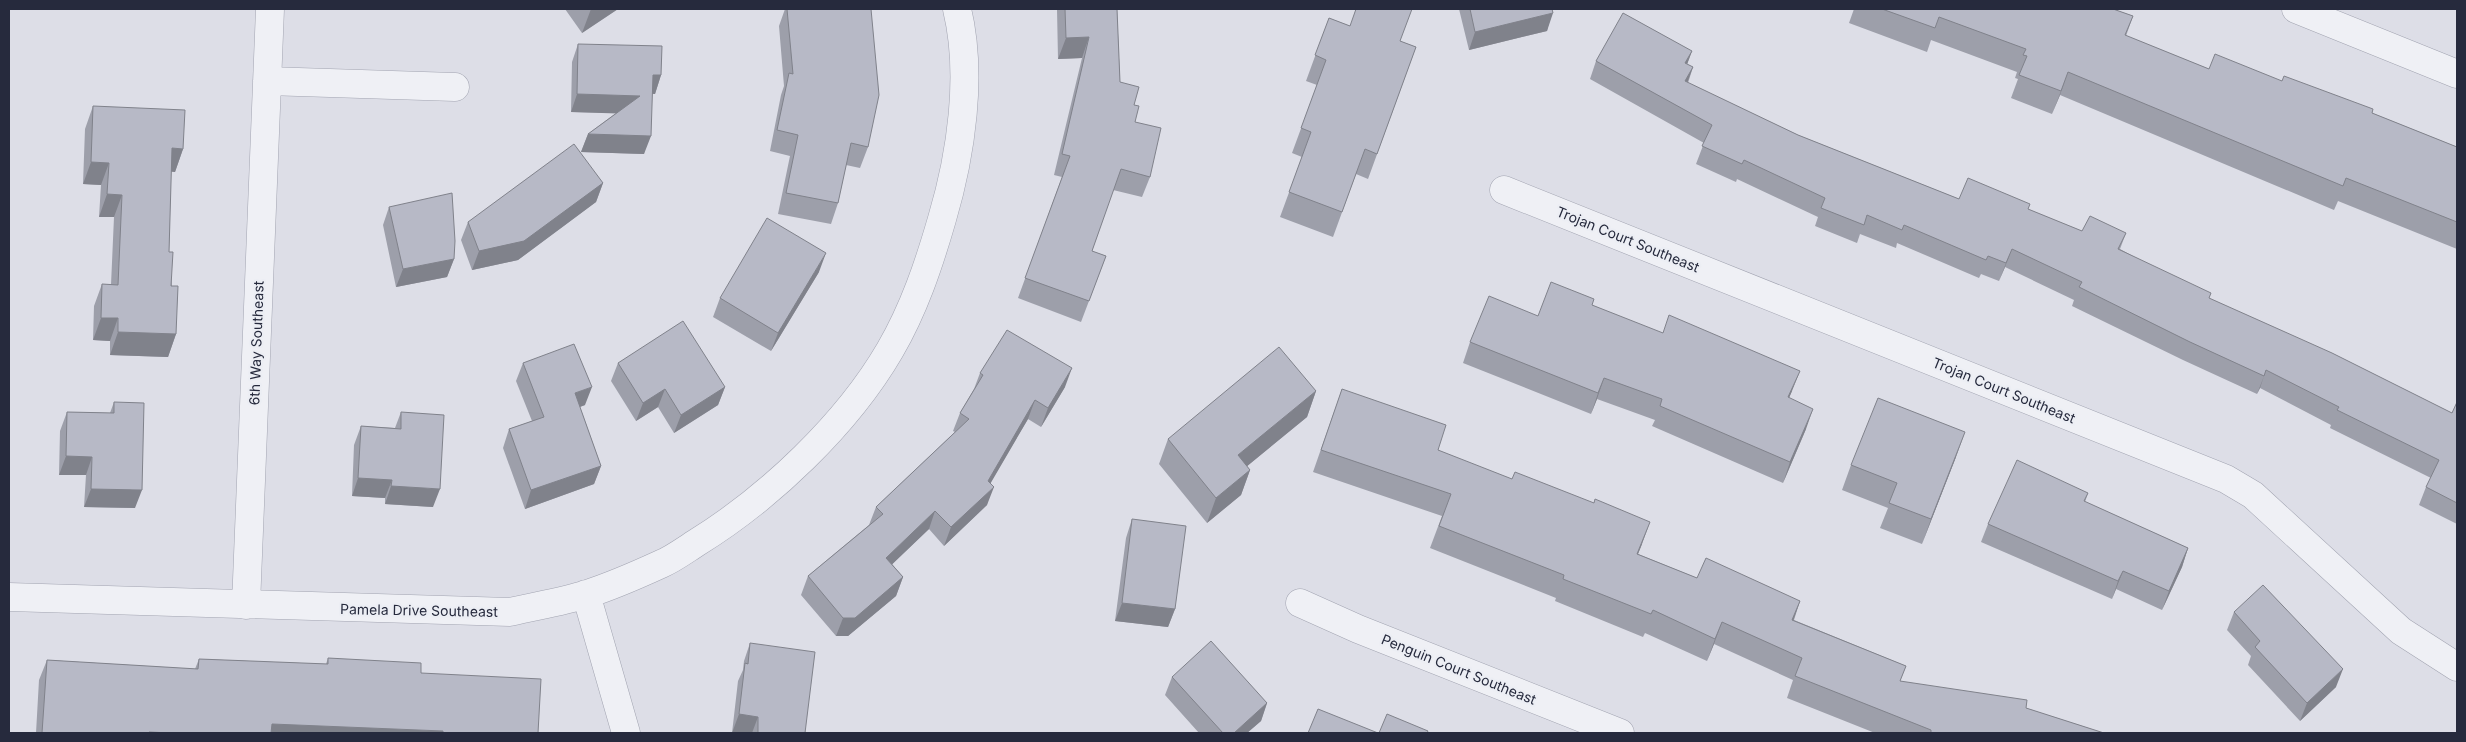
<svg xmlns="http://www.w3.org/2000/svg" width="2466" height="742" font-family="Inter,sans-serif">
<rect width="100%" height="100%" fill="#dddee7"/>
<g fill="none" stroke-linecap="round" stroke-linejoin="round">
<defs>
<path id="minor" d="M 2296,9 L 2457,74
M 267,81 L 455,87
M 1504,190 L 2226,479 L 2253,495 L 2401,631 L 2457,667
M 586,594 L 626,733
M 9,597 L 510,612 C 535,606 562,602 587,594 C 612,586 637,575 661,564 C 673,559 685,550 696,543 C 769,498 847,424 890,350 C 914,309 929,264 942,219 C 961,155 973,75 957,9
M 1300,603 L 1358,629 L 1620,733
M 246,605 L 270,9"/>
</defs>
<!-- minor casing -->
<use href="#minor" stroke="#a2a4b1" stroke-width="29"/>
<!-- minor -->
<use href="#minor" stroke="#eff0f5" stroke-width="28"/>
</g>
<!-- wall -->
<path fill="#9d9faa" d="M 565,9 L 618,9 L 582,33 Z
M 785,9 L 871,9 L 868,147 L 860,168 L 846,165 L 838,203 L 831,224 L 778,214 L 790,156 L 770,151 L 781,95 L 784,86 L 779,26 Z
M 1057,9 L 1117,9 L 1120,82 L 1134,105 L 1135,122 L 1150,177 L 1142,197 L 1113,190 L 1092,251 L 1106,256 L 1081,322 L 1018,298 L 1062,177 L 1054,175 L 1082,58 L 1058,59 Z
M 1459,9 L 1552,9 L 1547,31 L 1469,50 Z
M 1854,9 L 2113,9 L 2133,16 L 2126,36 L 2209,69 L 2282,81 L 2372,113 L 2457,147 L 2457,249 L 2338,201 L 2334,210 L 2060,95 L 2052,114 L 2011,98 L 2018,79 L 2015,78 L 2017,72 L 1931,40 L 1927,52 L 1849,23 Z
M 1329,18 L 1350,26 L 1400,41 L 1416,47 L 1368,179 L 1356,174 L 1333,237 L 1280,217 L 1302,157 L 1292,153 L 1317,85 L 1306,81 Z
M 578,44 L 661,75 L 655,94 L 652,94 L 644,154 L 581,152 L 588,134 L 616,113 L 571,112 L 572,62 Z
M 1692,51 L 1687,64 L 1693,67 L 1688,83 L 1798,135 L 1959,199 L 2028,209 L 2082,231 L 2126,233 L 2120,249 L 2209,298 L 2452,413 L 2457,402 L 2457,524 L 2419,505 L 2426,487 L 2431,478 L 2330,428 L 2331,425 L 2260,388 L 2257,394 L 2183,360 L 2072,306 L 2074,300 L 2005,267 L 1999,281 L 1981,274 L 1979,278 L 1897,243 L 1896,248 L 1860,234 L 1857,243 L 1815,226 L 1818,217 L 1737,179 L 1736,182 L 1696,164 L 1704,143 L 1590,79 L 1596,61 Z
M 93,106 L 183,149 L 175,172 L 171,171 L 169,252 L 176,334 L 168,357 L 110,355 L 110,341 L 93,340 L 94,306 L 102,284 L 111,285 L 114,217 L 99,217 L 101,185 L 83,184 L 85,129 Z
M 603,183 L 596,202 L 518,260 L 472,270 L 461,240 L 468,222 Z
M 389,207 L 454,259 L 447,277 L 396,287 L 383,225 Z
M 819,272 L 771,351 L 713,317 L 720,298 Z
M 1592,305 L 1792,391 L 1789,398 L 1806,429 L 1783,483 L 1652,426 L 1655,420 L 1597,399 L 1591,414 L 1463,363 L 1470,342 L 1538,316 Z
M 523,363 L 585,405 L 580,407 L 601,466 L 594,484 L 525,509 L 503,448 L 509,429 L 532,421 L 516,381 Z
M 618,363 L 725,387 L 718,405 L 674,433 L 658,407 L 636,421 L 611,381 Z
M 980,373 L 1065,387 L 1041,427 L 1028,419 L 990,483 L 987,505 L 944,546 L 929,529 L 892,564 L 903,577 L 896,596 L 848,636 L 836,636 L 801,595 L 808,576 L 869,525 L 876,507 L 955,432 L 953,431 L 960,413 L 974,389 Z
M 1342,389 L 1438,450 L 1642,544 L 1638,554 L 1697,578 L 1800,601 L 1794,620 L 1906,666 L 1900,681 L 2026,708 L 2104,733 L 1875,733 L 1787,698 L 1793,680 L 1714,644 L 1707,661 L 1645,633 L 1643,637 L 1555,601 L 1556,598 L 1430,548 L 1442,516 L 1313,472 Z
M 1316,391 L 1307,417 L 1247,466 L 1250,470 L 1241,495 L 1207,523 L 1159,464 L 1168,439 Z
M 114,402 L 135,508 L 84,507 L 86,475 L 59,475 L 60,431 L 67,412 L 110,413 Z
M 401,412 L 433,507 L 385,504 L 385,498 L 352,496 L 354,445 L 361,426 L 395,428 Z
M 1956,457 L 1922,544 L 1880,528 L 1888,508 L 1842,490 L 1851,465 Z
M 2088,493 L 2085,502 L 2188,548 L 2182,567 L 2162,610 L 2116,589 L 2112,599 L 1981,542 L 1988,524 Z
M 1132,519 L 1175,609 L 1168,627 L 1115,621 L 1126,538 Z
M 2234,612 L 2336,687 L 2300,721 L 2248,665 L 2251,656 L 2227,630 Z
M 750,643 L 805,733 L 732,733 L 738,681 L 743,670 L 744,661 Z
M 328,658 L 421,673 L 538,733 L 36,733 L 39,680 L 47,660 L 195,669 L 199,659 L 326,664 Z
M 1172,677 L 1267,703 L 1261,721 L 1247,733 L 1199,733 L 1165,695 Z"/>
<!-- shaded-wall -->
<path fill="#80828b" d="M 591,9 L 618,9 L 582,33 Z
M 1553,13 L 1547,31 L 1469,50 L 1475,32 Z
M 1089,37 L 1082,58 L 1058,59 L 1066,38 Z
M 1692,51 L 1685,70 L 1685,63 Z
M 1693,67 L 1686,86 L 1685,81 Z
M 2068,72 L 2060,95 L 2052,114 L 2061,91 Z
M 653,75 L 661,75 L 655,94 L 646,93 Z
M 577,94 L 640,96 L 633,114 L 571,112 Z
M 588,134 L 651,136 L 644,154 L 581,152 Z
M 172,148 L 183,149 L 175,172 L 164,171 Z
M 91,162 L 109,163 L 101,185 L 83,184 Z
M 603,183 L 596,202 L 518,260 L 472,270 L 479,251 Z
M 107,194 L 122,195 L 114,217 L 99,217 Z
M 2012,249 L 2005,267 L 1999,281 L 2006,263 Z
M 826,253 L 819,272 L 771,351 L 778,333 Z
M 454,259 L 447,277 L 396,287 L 403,269 Z
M 101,318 L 118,318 L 110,341 L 93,340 Z
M 118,332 L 176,334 L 168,357 L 110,355 Z
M 1072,368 L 1065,387 L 1041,427 L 1048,408 Z
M 2266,370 L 2260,388 L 2257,394 L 2264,376 Z
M 1800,371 L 1792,391 L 1780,418 L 1788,397 Z
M 1604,378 L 1597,399 L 1591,414 L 1598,393 Z
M 592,387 L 585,405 L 568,411 L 575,393 Z
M 725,387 L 718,405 L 674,433 L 681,415 Z
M 665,389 L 658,407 L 636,421 L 643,403 Z
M 1316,391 L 1307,417 L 1229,481 L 1238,455 Z
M 1035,400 L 1028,419 L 982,498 L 994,487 L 987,505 L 944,546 L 951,527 L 988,481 Z
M 1813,409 L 1806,429 L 1783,483 L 1790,462 Z
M 1965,432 L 1956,457 L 1922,544 L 1931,519 Z
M 66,456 L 92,457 L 86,475 L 59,475 Z
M 601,466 L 594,484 L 525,509 L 531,490 Z
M 1250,470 L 1241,495 L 1207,523 L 1216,498 Z
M 358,478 L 392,480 L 385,498 L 352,496 Z
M 391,486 L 440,489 L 433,507 L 385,504 Z
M 91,489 L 142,490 L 135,508 L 84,507 Z
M 935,511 L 929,529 L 880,576 L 886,558 Z
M 1650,522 L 1642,544 L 1629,576 L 1637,554 Z
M 2188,548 L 2182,567 L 2162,610 L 2169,591 Z
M 2123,571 L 2116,589 L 2112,599 L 2118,581 Z
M 903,577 L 896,596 L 848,636 L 836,636 L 843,618 Z
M 1800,601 L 1792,624 L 1792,620 Z
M 1122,603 L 1175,609 L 1168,627 L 1115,621 Z
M 1722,622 L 1714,644 L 1707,661 L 1715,639 Z
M 2343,669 L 2336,687 L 2300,721 L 2307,703 Z
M 1267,703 L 1261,721 L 1247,733 L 1234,733 Z
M 739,714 L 758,717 L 752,733 L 732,733 Z
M 272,724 L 443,731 L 443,733 L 268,733 Z"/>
<!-- building -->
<path fill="#b7b9c6" stroke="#80828b" d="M 787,9 L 871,9 L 879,95 L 868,147 L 851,143 L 838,203 L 786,193 L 798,135 L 777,130 L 789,73 L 793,74 Z
M 1065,9 L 1117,9 L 1120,82 L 1139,87 L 1134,105 L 1139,106 L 1135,122 L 1161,128 L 1150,177 L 1121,169 L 1092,251 L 1106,256 L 1089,301 L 1025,278 L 1070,156 L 1062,154 L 1089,37 L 1066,38 Z
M 1356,9 L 1412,9 L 1400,41 L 1416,47 L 1377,154 L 1365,149 L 1342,212 L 1289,192 L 1311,132 L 1301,128 L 1326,60 L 1315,55 L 1329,18 L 1350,26 Z
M 1470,9 L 1552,9 L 1553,13 L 1475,32 Z
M 1882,9 L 2113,9 L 2133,16 L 2125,35 L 2209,69 L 2215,54 L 2282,81 L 2284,76 L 2373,109 L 2372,113 L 2457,147 L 2457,222 L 2346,178 L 2343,186 L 2068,72 L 2061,91 L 2019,75 L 2027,56 L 2023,55 L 2026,49 L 1939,17 L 1935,28 Z
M 1623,13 L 1692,51 L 1685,63 L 1693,67 L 1685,81 L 1798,135 L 1959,199 L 1968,178 L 2030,204 L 2028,209 L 2082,231 L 2090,216 L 2126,233 L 2118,249 L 2211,293 L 2209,298 L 2332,353 L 2452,413 L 2457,402 L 2457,503 L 2426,487 L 2439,460 L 2337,410 L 2339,407 L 2266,370 L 2264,376 L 2190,342 L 2079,287 L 2082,282 L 2012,249 L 2006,263 L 1988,256 L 1986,260 L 1904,225 L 1902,230 L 1867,215 L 1864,225 L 1821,208 L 1825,198 L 1744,160 L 1742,164 L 1702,146 L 1712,125 L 1596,61 Z
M 578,44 L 662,46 L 661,75 L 653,75 L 651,136 L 588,134 L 640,96 L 577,94 Z
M 93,106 L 185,110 L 183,149 L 172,148 L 169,252 L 173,252 L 171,286 L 178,286 L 176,334 L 118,332 L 118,318 L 101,318 L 102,284 L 118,285 L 122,195 L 107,194 L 109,163 L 91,162 Z
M 574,144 L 603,183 L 524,241 L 479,251 L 468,222 Z
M 452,193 L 455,241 L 454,259 L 403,269 L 389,207 Z
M 767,218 L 826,253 L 778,333 L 720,298 Z
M 1551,282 L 1594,299 L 1592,305 L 1663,333 L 1669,315 L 1800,371 L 1788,397 L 1813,409 L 1790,462 L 1660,406 L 1662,399 L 1604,378 L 1598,393 L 1470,342 L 1489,296 L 1538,316 Z
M 683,321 L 725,387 L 681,415 L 665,389 L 643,403 L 618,363 Z
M 1007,330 L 1072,368 L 1048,408 L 1035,400 L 988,481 L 994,487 L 951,527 L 935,511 L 886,558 L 903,577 L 855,618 L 843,618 L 808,576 L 883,514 L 876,507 L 969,419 L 960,413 L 983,375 L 980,373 Z
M 574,344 L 592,387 L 575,393 L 601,466 L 531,490 L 509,429 L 544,417 L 523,363 Z
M 1279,347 L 1316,391 L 1238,455 L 1250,470 L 1216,498 L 1168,439 Z
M 1342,389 L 1446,425 L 1438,450 L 1512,479 L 1515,472 L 1594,503 L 1595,499 L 1650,522 L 1637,554 L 1697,578 L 1706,558 L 1800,601 L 1792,620 L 1906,666 L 1900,681 L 2027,700 L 2026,708 L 2104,733 L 1931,733 L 1931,730 L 1795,676 L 1802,658 L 1722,622 L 1715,639 L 1653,610 L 1651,614 L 1563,579 L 1564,575 L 1439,526 L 1451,494 L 1321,450 Z
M 1878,398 L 1965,432 L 1931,519 L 1889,503 L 1897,483 L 1851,465 Z
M 114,402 L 144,403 L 142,490 L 91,489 L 92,457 L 66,456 L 67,412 L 114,413 Z
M 401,412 L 444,415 L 440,489 L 391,486 L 392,480 L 358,478 L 361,426 L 401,429 Z
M 2017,460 L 2088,493 L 2084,501 L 2188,548 L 2169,591 L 2123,571 L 2118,581 L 1988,524 Z
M 1132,519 L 1186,526 L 1175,609 L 1122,603 Z
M 2263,585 L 2343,669 L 2307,703 L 2255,647 L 2260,641 L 2234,612 Z
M 1211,641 L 1267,703 L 1234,733 L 1223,733 L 1172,677 Z
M 750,643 L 815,652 L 805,733 L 758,733 L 758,717 L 739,714 L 745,663 L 748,664 Z
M 328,658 L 421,663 L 421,673 L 541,679 L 538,733 L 443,733 L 443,731 L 272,724 L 271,733 L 171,733 L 149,732 L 149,733 L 42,733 L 47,660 L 198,669 L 199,659 L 328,664 Z
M 1318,709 L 1378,733 L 1308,733 Z
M 1387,714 L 1428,731 L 1427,733 L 1379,733 Z"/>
<g text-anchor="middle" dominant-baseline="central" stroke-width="4.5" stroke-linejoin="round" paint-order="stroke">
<!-- street labels -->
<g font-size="14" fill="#262a3d" stroke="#eceef4">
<text transform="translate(1628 239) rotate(22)">Trojan Court Southeast</text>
<text transform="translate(256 343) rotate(-88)">6th Way Southeast</text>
<text transform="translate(2004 390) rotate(22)">Trojan Court Southeast</text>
<text transform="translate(419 610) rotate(1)">Pamela Drive Southeast</text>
<text transform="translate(1459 669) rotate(22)">Penguin Court Southeast</text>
</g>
</g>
<!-- border -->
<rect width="2466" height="742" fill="none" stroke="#262a3d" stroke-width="20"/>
</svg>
